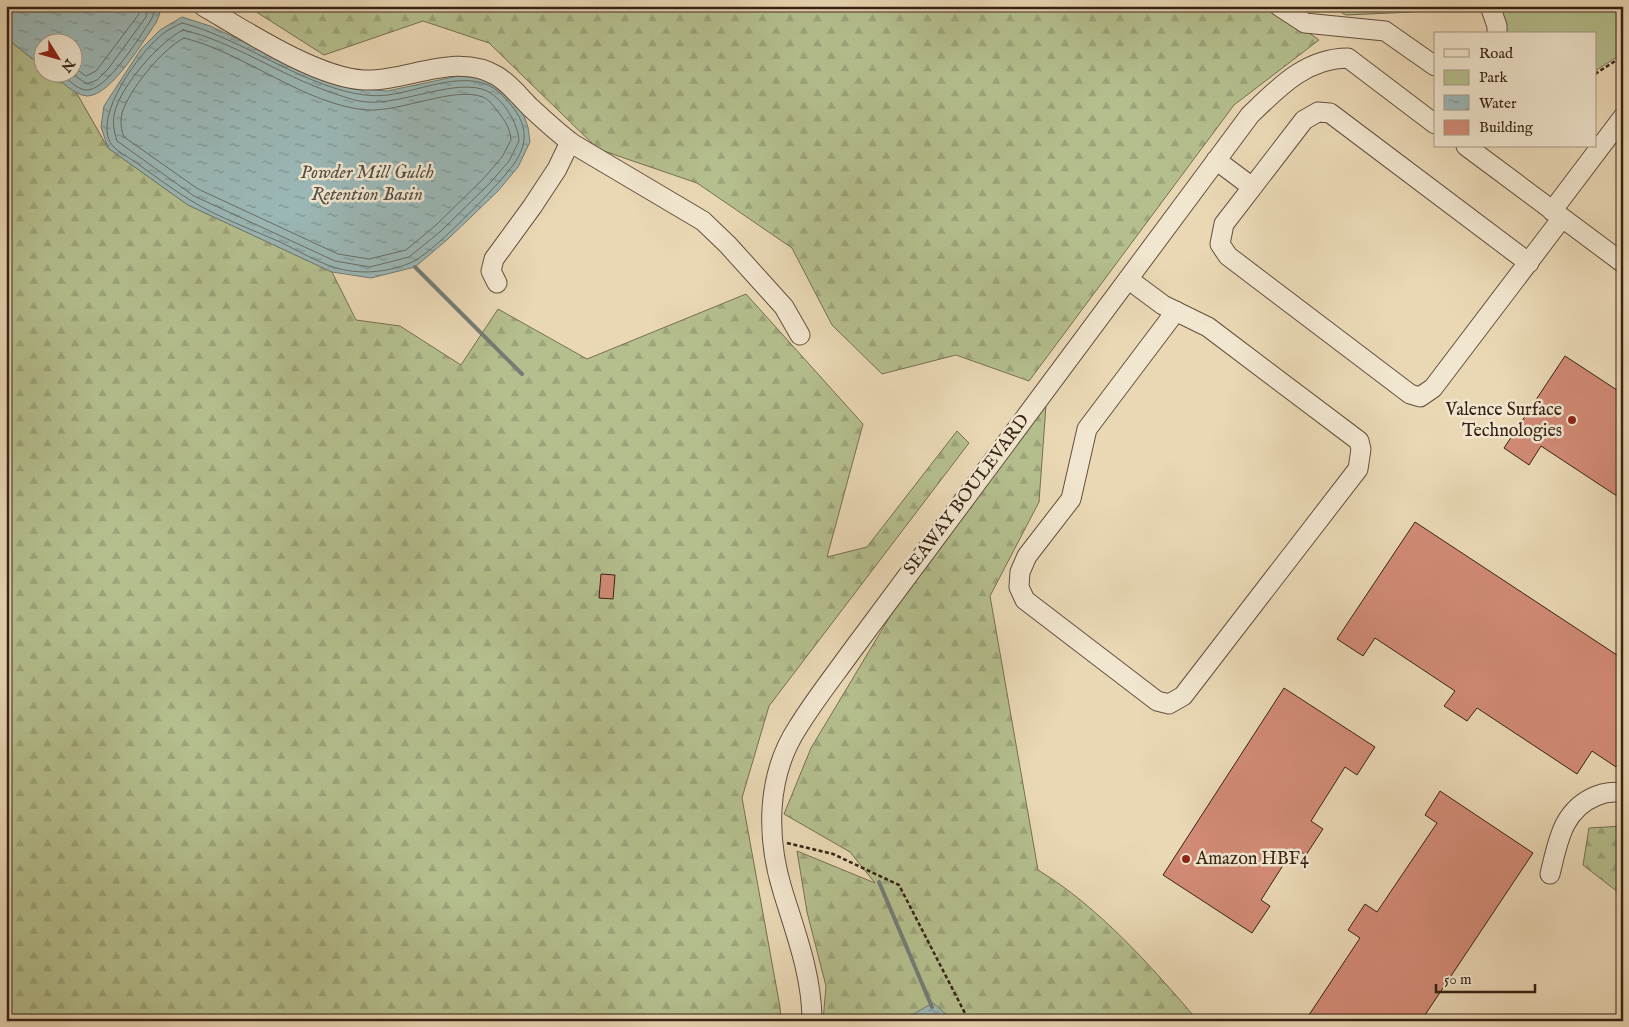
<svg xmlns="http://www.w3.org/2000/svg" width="1629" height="1027" font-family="'IM FELL English',serif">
<defs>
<pattern id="forest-firs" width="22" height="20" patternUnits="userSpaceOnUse" patternTransform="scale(1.25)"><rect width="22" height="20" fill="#b5bf8e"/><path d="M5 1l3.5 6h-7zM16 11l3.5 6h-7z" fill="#9ca47a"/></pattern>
<pattern id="water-ripples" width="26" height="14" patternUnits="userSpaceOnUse" patternTransform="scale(1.25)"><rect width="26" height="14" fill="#9bb8b7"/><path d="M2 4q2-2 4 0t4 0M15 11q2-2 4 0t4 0" fill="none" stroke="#7f9594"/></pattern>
</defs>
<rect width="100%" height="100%" fill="#ead8b5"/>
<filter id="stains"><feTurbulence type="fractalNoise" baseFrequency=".004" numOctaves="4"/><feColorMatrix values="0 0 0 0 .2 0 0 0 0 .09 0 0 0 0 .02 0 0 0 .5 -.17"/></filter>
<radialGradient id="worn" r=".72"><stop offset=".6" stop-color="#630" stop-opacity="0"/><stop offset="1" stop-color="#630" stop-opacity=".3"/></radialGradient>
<!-- green -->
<path fill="#b5bf8e" stroke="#767052" d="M 1329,6 L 1431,6 L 1413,12 L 1346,15 Z
M 1483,6 L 1623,6 L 1623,53 L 1595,71 L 1595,34 L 1502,34 Z"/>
<!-- forest -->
<path fill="url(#forest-firs)" stroke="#767052" d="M 247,6 L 1272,6 L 1319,40 L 1234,105 L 1029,381 L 956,355 L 882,374 L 832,325 L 792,248 L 697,183 L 598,149 L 489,43 L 423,21 L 324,55 Z
M 6,38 L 42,66 L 42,72 L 51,73 L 76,92 L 108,148 L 188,205 L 332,272 L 356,320 L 400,326 L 461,365 L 498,309 L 587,359 L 746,294 L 863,424 L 827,557 L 867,547 L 957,431 L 969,443 L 769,706 L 742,798 L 780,1007 L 781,1021 L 6,1021 Z
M 1046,405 L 1039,502 L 990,596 L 1038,870 C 1099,907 1152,967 1198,1021 L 823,1021 L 826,986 L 807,912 L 797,851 L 875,883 L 850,852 L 784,814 L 811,748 L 892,613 Z
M 1623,826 L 1623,896 L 1583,865 L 1589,828 Z"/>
<!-- water -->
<path fill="url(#water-ripples)" stroke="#737c76" d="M 6,6 L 157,6 L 160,13 L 156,23 C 143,41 111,96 87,96 C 74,95 60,80 51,73 L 72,72 L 72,42 L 42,42 L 42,66 L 6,38 Z
M 182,17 L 210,26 L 318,76 L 353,88 L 387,91 L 458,76 L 484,78 L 495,82 L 523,113 L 528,127 L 530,142 L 518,167 L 498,191 L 448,239 L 415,267 L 371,278 L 332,272 L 188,205 L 108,148 L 101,127 L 104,106 L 141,49 L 160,30 Z
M 933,1003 L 954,1021 L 906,1021 L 906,1018 Z"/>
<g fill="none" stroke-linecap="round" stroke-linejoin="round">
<!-- shore -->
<path stroke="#696d66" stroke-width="1" d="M 182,23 C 245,38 325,103 388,95 C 421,91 471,66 500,93 C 529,121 533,143 506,174 C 490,193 431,255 410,263 C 386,273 358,275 333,267 C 315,261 297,250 280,242 C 251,229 217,217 190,200 C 172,189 155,176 138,164 C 131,158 118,153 112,145 C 91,117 141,50 164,33 C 169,29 176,26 182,23 Z
M 183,30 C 234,42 280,75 330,92 C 342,96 354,101 367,102 C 402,105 458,77 487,91 C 504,100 518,123 519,141 L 509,161 L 490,183 L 441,231 L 409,257 L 370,267 L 335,261 L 194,196 L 117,141 C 114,131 112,122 115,111 C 122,85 159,42 183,30 Z
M 184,38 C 243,52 305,105 367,110 C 401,112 454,86 483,97 C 490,100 494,107 499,113 C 506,122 510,129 511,140 L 502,157 L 484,178 L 436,225 L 406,250 L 369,259 L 338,254 L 198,189 L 124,137 C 121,129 120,122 122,113 C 129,90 162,49 184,38 Z
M 72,66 L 86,76 L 96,71 L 139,14 L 139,6
M 59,72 C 67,78 75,88 85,90 C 106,93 140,36 151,20 L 154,13 L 153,6
M 69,72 L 87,84 L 97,80 L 108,69 L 146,17 L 147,6"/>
<!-- stream -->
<path stroke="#737c76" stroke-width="4" d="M 415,267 L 522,374
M 879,882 L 932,1007"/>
</g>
<!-- building -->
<path fill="#d28b76" stroke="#372215" d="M 1565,356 L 1623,394 L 1623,500 L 1541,446 L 1529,465 L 1504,448 Z
M 1415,522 L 1623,659 L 1623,756 L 1616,767 L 1592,751 L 1577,774 L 1477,708 L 1467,721 L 1444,706 L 1455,691 L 1375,638 L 1363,656 L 1337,639 Z
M 601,574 L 615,575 L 613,599 L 599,598 Z
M 1284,688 L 1375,747 L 1357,775 L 1345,767 L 1311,821 L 1323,829 L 1306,855 L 1294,848 L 1261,900 L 1270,906 L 1252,933 L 1163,875 Z
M 1440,791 L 1533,853 L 1421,1021 L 1305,1021 L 1360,938 L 1348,930 L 1365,904 L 1377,912 L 1437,823 L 1425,815 Z"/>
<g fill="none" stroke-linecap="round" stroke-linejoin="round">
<defs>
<path id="minor" d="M 203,6 C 244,30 317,78 364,80 C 407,82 456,51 497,76 C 509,83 520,97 530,107 C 544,120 558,133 573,144 L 703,221 L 728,245 L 784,307 L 800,335
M 1279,6 L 1305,23 L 1385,31 L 1435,66
M 1490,6 L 1497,26 L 1497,34
M 1466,146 L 1623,263
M 1216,160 L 1252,187
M 1552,211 L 1623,117
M 1529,263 L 1330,113 L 1318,112 L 1304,120 L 1224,224 L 1220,244 L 1228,256 L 1410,394 L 1420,397 L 1433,388 L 1562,218
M 1128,279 L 1163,305 L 1208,327 L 1359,441 L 1361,449 L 1358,469 L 1183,696 L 1169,704 L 1157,701 L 1025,600 L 1019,587 L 1020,572 L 1027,556 L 1071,499 L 1087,429 L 1176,311
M 497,283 L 491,271 L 494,259 L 532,207 L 557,169 L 570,142
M 1550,874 C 1558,842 1562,810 1596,796 C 1603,793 1614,791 1623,793
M 812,1021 C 812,976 796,934 783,892 C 766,837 766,776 798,727 C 814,701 833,677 851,652 L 1250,115 C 1278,88 1306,58 1348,58 L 1435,124"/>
</defs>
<!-- minor casing -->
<use href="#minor" stroke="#64503d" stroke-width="21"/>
<!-- path -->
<path stroke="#372215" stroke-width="2.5" stroke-dasharray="4 2.5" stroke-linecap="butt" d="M 1363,6 L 1378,9 L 1425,6
M 1595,74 L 1623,56
M 787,843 L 833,854 L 899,885 L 969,1021"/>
<!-- minor -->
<use href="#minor" stroke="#f1e6cf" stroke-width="19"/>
</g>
<!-- markers -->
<g fill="#8f2418" stroke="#f1e6cf" stroke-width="2">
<circle cx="1572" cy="420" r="5"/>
<circle cx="1186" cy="859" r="5"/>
</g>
<g text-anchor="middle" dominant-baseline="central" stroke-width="5" stroke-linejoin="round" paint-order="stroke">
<!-- poi labels -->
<g font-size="18" fill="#372215" stroke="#f1e6cf" text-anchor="end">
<text x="1562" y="410">Valence Surface<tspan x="1562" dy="21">Technologies</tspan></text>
<text x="1196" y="859" text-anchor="start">Amazon HBF4</text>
</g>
<!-- street labels -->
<g font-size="18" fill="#372215" stroke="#f1e6cf">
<text transform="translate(967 495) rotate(-53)">SEAWAY BOULEVARD</text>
</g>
<!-- water labels -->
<g font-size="19" font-style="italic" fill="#554f46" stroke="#f1e6cf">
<text x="367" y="173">Powder Mill Gulch<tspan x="367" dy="22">Retention Basin</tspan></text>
</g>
</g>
<!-- margin -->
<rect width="1629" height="1027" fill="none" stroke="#ead8b5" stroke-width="25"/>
<rect x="8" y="8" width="1614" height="1012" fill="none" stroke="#372215" stroke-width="2.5"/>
<rect x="12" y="12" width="1604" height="1002" fill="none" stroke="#372215"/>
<!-- legend -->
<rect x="1434" y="32" width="162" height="115" fill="#f1e6cf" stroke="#a79885"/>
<rect x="1444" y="49" width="25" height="8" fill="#f1e6cf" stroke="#a79885"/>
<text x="1479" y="58" font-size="15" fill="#372215">Road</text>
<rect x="1444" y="70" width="25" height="15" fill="#b5bf8e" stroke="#a79885"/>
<text x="1479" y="82" font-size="15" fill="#372215">Park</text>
<rect x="1444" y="95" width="25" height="15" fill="url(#water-ripples)" stroke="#a79885"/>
<text x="1479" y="108" font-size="15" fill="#372215">Water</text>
<rect x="1444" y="120" width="25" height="15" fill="#d28b76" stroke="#a79885"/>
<text x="1479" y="132" font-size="15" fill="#372215">Building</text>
<!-- north arrow -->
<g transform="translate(58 58) rotate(127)"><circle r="24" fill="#f1e6cf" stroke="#a79885"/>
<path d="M0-4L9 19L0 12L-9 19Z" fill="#8f2418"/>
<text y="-8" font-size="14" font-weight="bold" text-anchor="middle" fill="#372215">N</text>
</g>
<!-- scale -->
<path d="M1436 984v8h99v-8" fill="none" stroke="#372215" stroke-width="2.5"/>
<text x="1444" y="984" font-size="15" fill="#372215" stroke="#f1e6cf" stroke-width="4" paint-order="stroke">50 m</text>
<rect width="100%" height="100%" filter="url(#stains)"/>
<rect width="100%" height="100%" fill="url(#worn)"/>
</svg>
